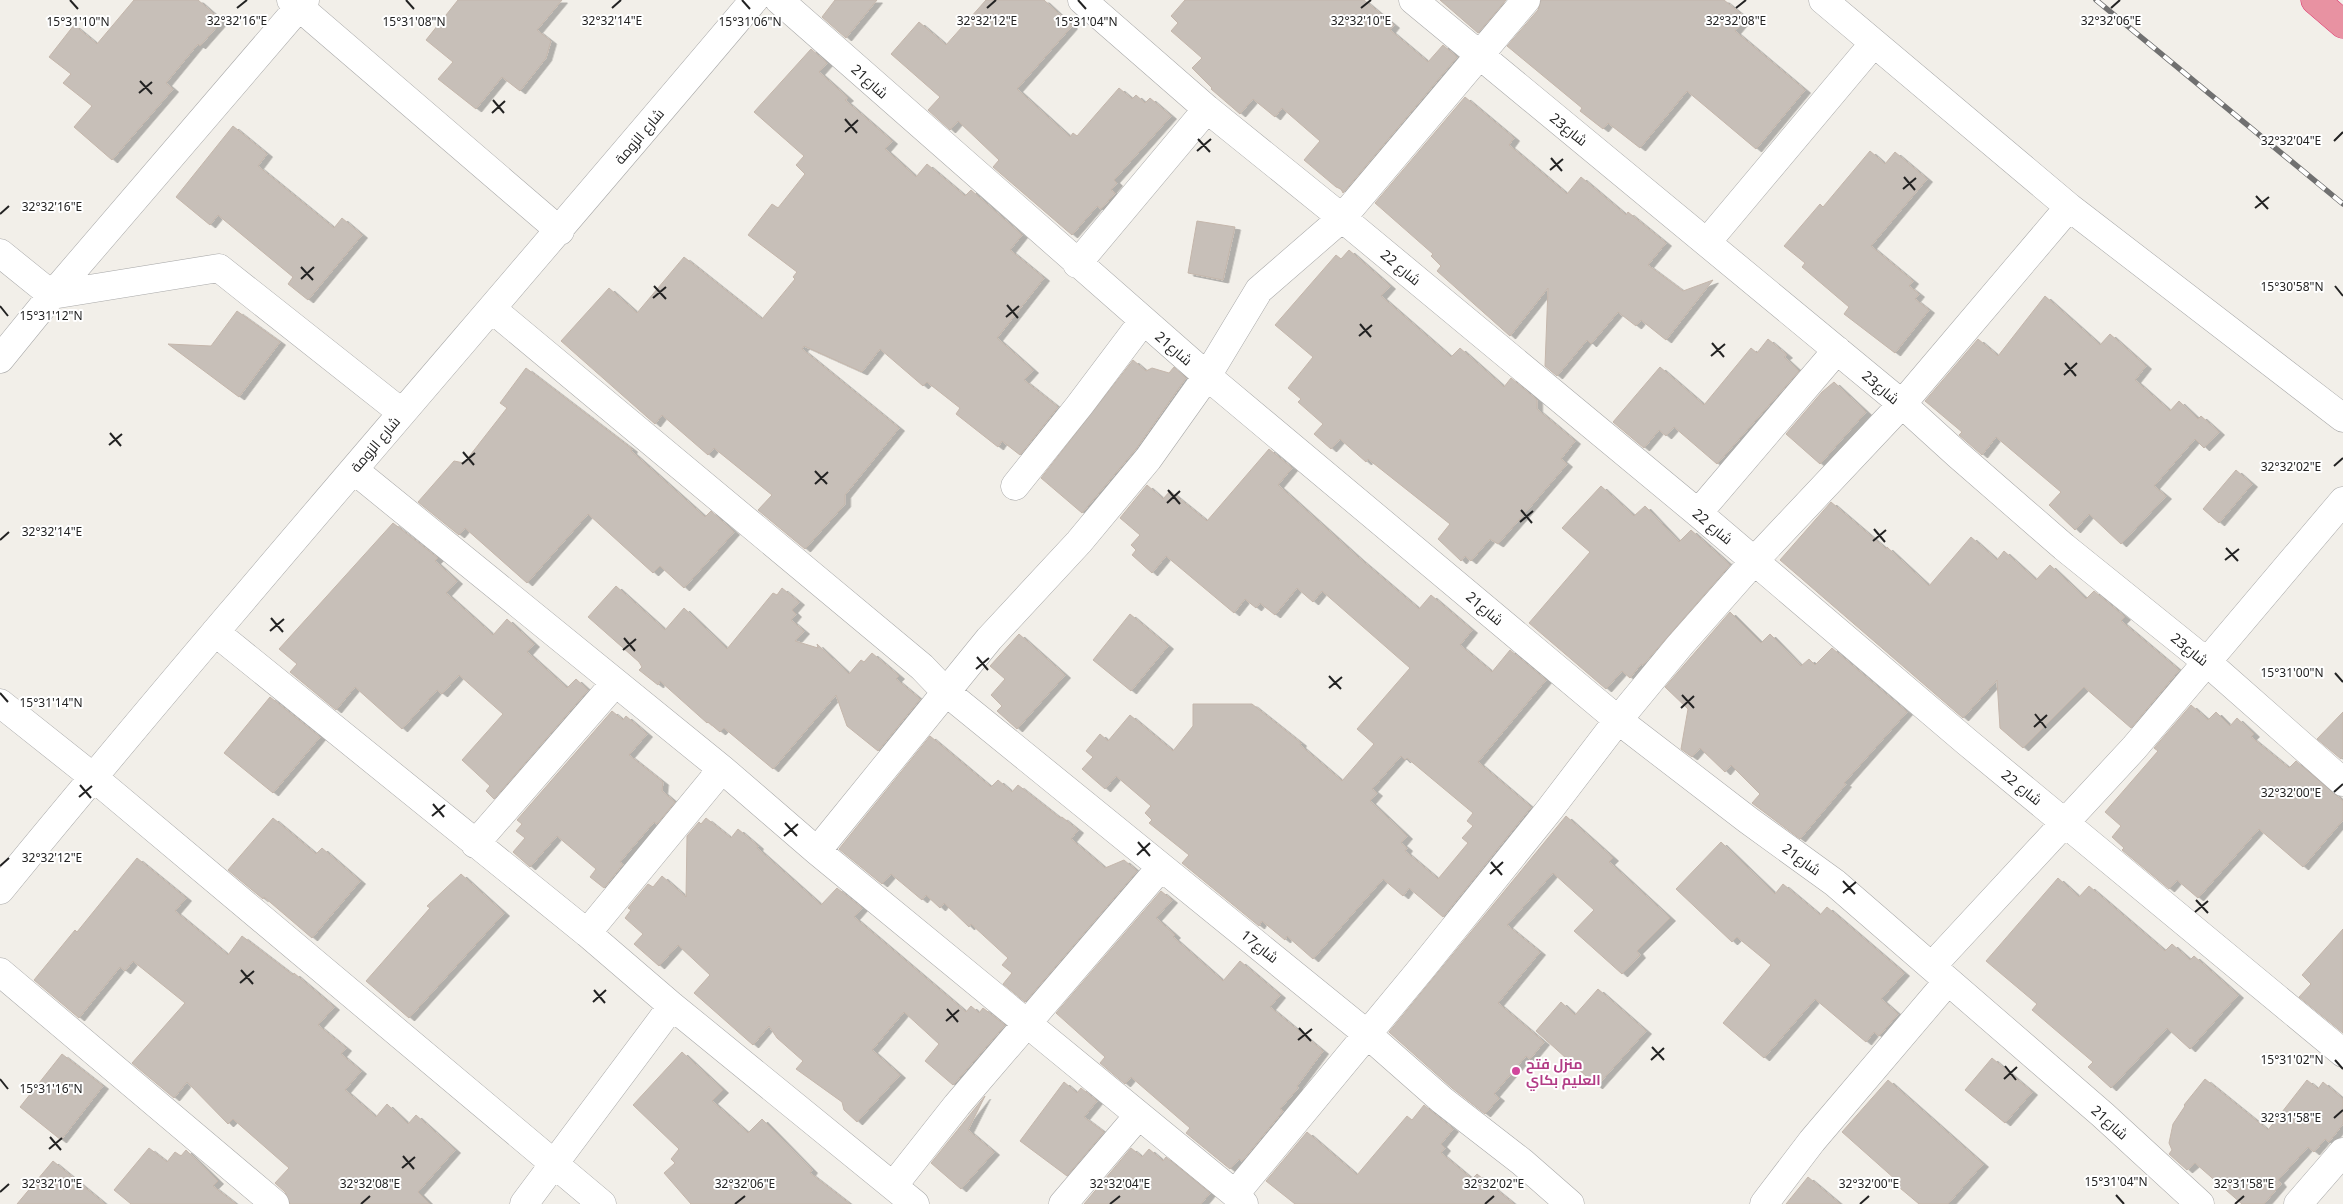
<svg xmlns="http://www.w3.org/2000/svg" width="2343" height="1204" font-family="'Noto Sans',Cairo,sans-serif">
<defs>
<filter id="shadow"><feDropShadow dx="5.5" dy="3" stdDeviation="0" flood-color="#0004"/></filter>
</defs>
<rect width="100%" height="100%" fill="#f2efe9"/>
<!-- building -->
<path fill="#c7bfb8" stroke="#c4b6ab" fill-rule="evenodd" filter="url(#shadow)" d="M 134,0 L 198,0 L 222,21 L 200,46 L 198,44 L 166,83 L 173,89 L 112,160 L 74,127 L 92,106 L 63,83 L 71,74 L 49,57 L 74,25 L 97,44 Z
M 458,0 L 562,0 L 537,30 L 551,41 L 546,58 L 520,91 L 502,77 L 476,109 L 438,79 L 453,62 L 426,40 Z
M 835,0 L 877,0 L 846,38 L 822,17 Z
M 986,0 L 1044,0 L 1072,26 L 1017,89 L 1070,137 L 1073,133 L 1077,136 L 1119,88 L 1132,99 L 1136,95 L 1145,103 L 1150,98 L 1171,116 L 1114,180 L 1117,183 L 1111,190 L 1115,193 L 1101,209 L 1097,206 L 1072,235 L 993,167 L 999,160 L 958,121 L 950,130 L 928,110 L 940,97 L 891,54 L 919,22 L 946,45 Z
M 1185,0 L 1364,0 L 1394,25 L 1390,30 L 1428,62 L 1443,45 L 1457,57 L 1343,193 L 1341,189 L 1336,187 L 1304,160 L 1320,141 L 1282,108 L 1275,117 L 1253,99 L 1240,114 L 1211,89 L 1212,88 L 1192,68 L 1202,58 L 1171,31 L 1178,23 L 1171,16 Z
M 1440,0 L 1506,0 L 1478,33 Z
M 1541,0 L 1724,0 L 1746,18 L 1735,31 L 1805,90 L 1756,149 L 1687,91 L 1640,148 L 1608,123 L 1603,129 L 1580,111 L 1582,108 L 1507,46 L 1538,10 Z
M 811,49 L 827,63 L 819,72 L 848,98 L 845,100 L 892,141 L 885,149 L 916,177 L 927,164 L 965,196 L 971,190 L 1022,235 L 1010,250 L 1044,278 L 997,338 L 1033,370 L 1024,380 L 1058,407 L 1020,455 L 1002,441 L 998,447 L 956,414 L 960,408 L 927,382 L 923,386 L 880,349 L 862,372 L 804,346 L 802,349 L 899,428 L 845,495 L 845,504 L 805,549 L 758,510 L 772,495 L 714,448 L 708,455 L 662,415 L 655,424 L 561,341 L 609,288 L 637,313 L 684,257 L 762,319 L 795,279 L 793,277 L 797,272 L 748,235 L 772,204 L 778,208 L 805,174 L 796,165 L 804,156 L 754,112 Z
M 1465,97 L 1514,138 L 1509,145 L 1567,194 L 1581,177 L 1626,215 L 1628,212 L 1666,243 L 1648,265 L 1683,291 L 1713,280 L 1666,340 L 1641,320 L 1636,326 L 1618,312 L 1591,344 L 1587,340 L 1557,376 L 1545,366 L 1548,288 L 1510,336 L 1437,271 L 1441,266 L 1431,256 L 1433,254 L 1375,203 Z
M 233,126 L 267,154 L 258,166 L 334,228 L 342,218 L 362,235 L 308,300 L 288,284 L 293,277 L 218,215 L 210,225 L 176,197 Z
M 1870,151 L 1885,164 L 1895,152 L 1927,179 L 1871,246 L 1913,281 L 1909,286 L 1919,294 L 1915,299 L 1929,310 L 1895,353 L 1844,314 L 1849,307 L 1802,267 L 1805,263 L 1784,246 L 1820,204 L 1823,207 Z
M 1197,221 L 1235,227 L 1223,280 L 1188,273 Z
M 1349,250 L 1390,286 L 1381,296 L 1451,357 L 1460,348 L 1504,387 L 1511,378 L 1537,400 L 1537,409 L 1575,441 L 1561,459 L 1567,464 L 1532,505 L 1498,544 L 1490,539 L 1471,561 L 1465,556 L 1461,561 L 1438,539 L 1450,524 L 1368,459 L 1366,462 L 1340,439 L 1331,449 L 1314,434 L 1323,424 L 1298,402 L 1301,399 L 1288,388 L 1313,357 L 1275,325 L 1336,255 L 1341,259 Z
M 2045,296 L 2100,345 L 2110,334 L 2146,366 L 2135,380 L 2170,411 L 2179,401 L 2198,419 L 2201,416 L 2219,432 L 2204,448 L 2195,439 L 2154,486 L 2166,496 L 2121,544 L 2089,514 L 2075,530 L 2049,505 L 2061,492 L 1996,437 L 1982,455 L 1959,435 L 1962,432 L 1925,401 L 1978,339 L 1998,356 Z
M 237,311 L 280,342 L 239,397 L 168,344 L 211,346 Z
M 1768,339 L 1787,355 L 1784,357 L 1799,371 L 1717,464 L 1674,427 L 1666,436 L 1659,430 L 1644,448 L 1613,422 L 1660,367 L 1704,405 L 1751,348 L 1757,353 Z
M 1133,360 L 1146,371 L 1152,368 L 1169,373 L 1174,367 L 1186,378 L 1136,449 L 1082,513 L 1041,478 Z
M 526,368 L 632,449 L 631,451 L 705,517 L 711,511 L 734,532 L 684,588 L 660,566 L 653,573 L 588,514 L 527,583 L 465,528 L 459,535 L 418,502 L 454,461 L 464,463 L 507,408 L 500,403 Z
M 1834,382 L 1866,412 L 1820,464 L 1786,434 L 1822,392 Z
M 1269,449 L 1292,468 L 1278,485 L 1359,558 L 1419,609 L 1431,595 L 1472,630 L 1460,645 L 1492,672 L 1510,650 L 1546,680 L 1478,762 L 1531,807 L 1443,917 L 1409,888 L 1403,896 L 1383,879 L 1313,959 L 1287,936 L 1285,940 L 1262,921 L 1259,926 L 1182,863 L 1189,855 L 1149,823 L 1152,820 L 1145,813 L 1151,806 L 1116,776 L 1105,789 L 1082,769 L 1093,757 L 1086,751 L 1100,734 L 1108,741 L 1130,715 L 1173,751 L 1193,726 L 1193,704 L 1252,704 L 1301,743 L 1300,745 L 1342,781 L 1374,744 L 1357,729 L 1410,668 L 1322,591 L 1313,602 L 1297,588 L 1275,615 L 1260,603 L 1256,608 L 1245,599 L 1234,613 L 1166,556 L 1152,573 L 1132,555 L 1136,550 L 1131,545 L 1140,535 L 1120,518 L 1147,485 L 1163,499 L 1170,491 L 1207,521 ZM 1401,756 L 1405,760 L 1407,758 L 1473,813 L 1467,821 L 1473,826 L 1462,838 L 1468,843 L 1438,879 L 1405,851 L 1407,848 L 1401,843 L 1407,836 L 1370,801 L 1377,793 L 1372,789 Z
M 2236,470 L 2252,484 L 2219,523 L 2203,509 Z
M 1601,486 L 1634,516 L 1645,506 L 1679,542 L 1691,530 L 1730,565 L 1643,665 L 1641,664 L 1630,678 L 1622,671 L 1606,689 L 1529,623 L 1590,552 L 1562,528 Z
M 1831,502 L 1886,549 L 1887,547 L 1929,586 L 1971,537 L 1997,560 L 2004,551 L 2036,580 L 2050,565 L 2086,599 L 2094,591 L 2125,617 L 2121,621 L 2179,670 L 2131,728 L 2084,687 L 2023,748 L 2000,728 L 1997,680 L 1963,718 L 1780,560 Z
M 393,523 L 438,558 L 435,561 L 457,581 L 446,593 L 493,635 L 507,619 L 534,644 L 527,652 L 567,688 L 576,679 L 588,690 L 494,799 L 486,791 L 490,786 L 462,760 L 503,714 L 459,675 L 442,694 L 437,690 L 402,729 L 355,687 L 336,710 L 290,672 L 297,664 L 279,649 Z
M 616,586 L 665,630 L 684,608 L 727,649 L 773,593 L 777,595 L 782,588 L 799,602 L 792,610 L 796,614 L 791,620 L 804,631 L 795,641 L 818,648 L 817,644 L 849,674 L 861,660 L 864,662 L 872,653 L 899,676 L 896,679 L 920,699 L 878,751 L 847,726 L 836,695 L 773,769 L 724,728 L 720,732 L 708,722 L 707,723 L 660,681 L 658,685 L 639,670 L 642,667 L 639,662 L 588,617 Z
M 1730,612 L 1761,643 L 1770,634 L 1801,666 L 1809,659 L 1815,665 L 1832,648 L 1907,712 L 1844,783 L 1846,784 L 1800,839 L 1752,803 L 1760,794 L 1731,765 L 1725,772 L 1700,748 L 1692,757 L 1681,749 L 1688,709 L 1665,687 Z
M 1130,614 L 1168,646 L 1131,691 L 1093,660 Z
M 1019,634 L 1065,675 L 1017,729 L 997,711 L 1002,706 L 991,695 L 1005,679 L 990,666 Z
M 270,697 L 320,737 L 273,793 L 224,753 Z
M 2191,705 L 2208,720 L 2216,712 L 2230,726 L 2237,718 L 2254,734 L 2251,737 L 2289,768 L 2296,761 L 2343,801 L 2343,820 L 2303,867 L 2259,829 L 2198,898 L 2177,880 L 2169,889 L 2122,850 L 2124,848 L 2112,837 L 2121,826 L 2105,812 L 2158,751 L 2154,748 Z
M 612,711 L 623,720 L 626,716 L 647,734 L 629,755 L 663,782 L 662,791 L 675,802 L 657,824 L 654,822 L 620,862 L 623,864 L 604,888 L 590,877 L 596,869 L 557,836 L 530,867 L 513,852 L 525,838 L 516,831 L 522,824 L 517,820 Z
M 2343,712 L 2343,756 L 2341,759 L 2317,739 Z
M 930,736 L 991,787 L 998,780 L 1012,792 L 1018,785 L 1060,818 L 1062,817 L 1078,830 L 1071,839 L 1105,868 L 1124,860 L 1137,871 L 1025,1002 L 1003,984 L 1012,973 L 1002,965 L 1008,958 L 971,924 L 969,927 L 944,903 L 940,908 L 926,895 L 922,900 L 891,874 L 882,884 L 839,849 Z
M 1566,816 L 1613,858 L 1609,862 L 1670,918 L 1637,951 L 1640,955 L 1622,974 L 1574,931 L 1594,910 L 1553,873 L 1507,925 L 1540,952 L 1498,1003 L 1544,1042 L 1530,1059 L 1526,1056 L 1494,1094 L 1499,1098 L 1485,1114 L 1452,1088 L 1389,1032 Z
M 273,818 L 316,854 L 322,848 L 360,881 L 312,938 L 264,897 L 263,899 L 228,870 Z
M 706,818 L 731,838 L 738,829 L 758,846 L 757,848 L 821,905 L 837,888 L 862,908 L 854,917 L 966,1012 L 971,1006 L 979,1013 L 983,1008 L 1005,1025 L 953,1085 L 925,1061 L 939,1044 L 904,1012 L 872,1050 L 900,1075 L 857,1122 L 844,1110 L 842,1102 L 796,1069 L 803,1061 L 777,1038 L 769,1026 L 753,1045 L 694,993 L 710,975 L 678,945 L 659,966 L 634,944 L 643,934 L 625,918 L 631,910 L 628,908 L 648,884 L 653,887 L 662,876 L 686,897 L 687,836 L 699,822 L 701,824 Z
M 1721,842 L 1775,894 L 1783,884 L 1820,915 L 1827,907 L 1904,973 L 1881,999 L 1898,1014 L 1879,1036 L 1874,1032 L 1866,1042 L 1815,999 L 1764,1058 L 1723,1023 L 1771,965 L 1737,937 L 1732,942 L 1676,889 Z
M 137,858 L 186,898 L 175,911 L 228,955 L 242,936 L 293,975 L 294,973 L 334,1007 L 318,1025 L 346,1048 L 341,1054 L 361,1071 L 345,1090 L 376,1117 L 387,1104 L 408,1124 L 416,1115 L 455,1150 L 418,1192 L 430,1204 L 290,1204 L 285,1192 L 275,1183 L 289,1168 L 233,1119 L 228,1124 L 187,1082 L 174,1098 L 132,1063 L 185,1003 L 133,961 L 125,971 L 120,967 L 79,1018 L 34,980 L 75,930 L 77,932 Z
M 461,874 L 504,913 L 409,1018 L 366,981 L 430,908 L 427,906 Z
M 2058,878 L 2079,897 L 2089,886 L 2165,951 L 2172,944 L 2190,960 L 2194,956 L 2238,995 L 2190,1049 L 2167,1028 L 2111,1088 L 2088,1067 L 2093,1062 L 2032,1010 L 2037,1004 L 1986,961 Z
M 1161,891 L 1172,900 L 1156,918 L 1175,935 L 1173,937 L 1223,981 L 1240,961 L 1280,995 L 1270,1007 L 1323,1051 L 1297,1086 L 1298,1088 L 1280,1109 L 1283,1111 L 1242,1161 L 1239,1159 L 1230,1169 L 1186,1133 L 1190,1128 L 1131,1077 L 1125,1084 L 1100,1063 L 1105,1057 L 1056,1013 Z
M 2343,929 L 2343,1033 L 2299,997 L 2311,984 L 2302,975 Z
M 1598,989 L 1646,1031 L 1597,1086 L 1536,1031 L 1561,1002 L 1575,1015 Z
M 682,1052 L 723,1090 L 712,1101 L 748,1133 L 762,1119 L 812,1170 L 810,1173 L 850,1204 L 691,1204 L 664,1173 L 675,1163 L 671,1159 L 679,1149 L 633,1105 Z
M 62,1054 L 103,1086 L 61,1140 L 20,1107 Z
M 1992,1058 L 2032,1092 L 2005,1123 L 1965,1090 Z
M 2205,1079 L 2268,1130 L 2307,1080 L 2318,1089 L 2323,1082 L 2343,1099 L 2343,1124 L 2329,1142 L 2325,1139 L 2314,1152 L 2308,1147 L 2278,1180 L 2281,1184 L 2264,1204 L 2242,1204 L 2195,1163 L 2187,1170 L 2169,1154 L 2172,1150 L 2169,1143 L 2173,1124 L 2185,1106 L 2184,1105 Z
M 1888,1080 L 1983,1164 L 1948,1204 L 1919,1204 L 1894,1183 L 1896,1180 L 1842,1132 Z
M 1064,1082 L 1077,1093 L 1081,1088 L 1097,1101 L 1084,1117 L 1104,1132 L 1067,1176 L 1020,1141 Z
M 985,1096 L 968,1130 L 994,1152 L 961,1189 L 931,1163 Z
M 1424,1105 L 1453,1129 L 1441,1144 L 1445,1148 L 1441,1153 L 1472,1179 L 1477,1174 L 1514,1204 L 1295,1204 L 1266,1181 L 1307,1132 L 1357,1175 L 1407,1116 L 1412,1120 Z
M 149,1148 L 167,1162 L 175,1152 L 181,1156 L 186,1150 L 218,1181 L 213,1186 L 236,1204 L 131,1204 L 114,1190 Z
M 1131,1148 L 1142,1157 L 1149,1149 L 1163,1161 L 1166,1157 L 1210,1193 L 1201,1204 L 1084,1204 Z
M 53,1161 L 105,1204 L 17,1204 Z
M 1808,1177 L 1840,1204 L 1786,1204 Z"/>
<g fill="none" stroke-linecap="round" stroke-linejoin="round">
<defs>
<path id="minor" d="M 291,0 L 560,231
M 779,0 L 1207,376 L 1618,720 L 1748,820 L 1835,883 L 2103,1115 L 2200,1204
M 1082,0 L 1207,109 L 1342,218 L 1698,513 L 1967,742 L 2343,1053
M 1413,0 L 1902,404 L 1957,454 L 2064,547 L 2208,663 L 2343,782
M 1823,0 L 2069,207 L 2343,418
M 1707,242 L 1874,43
M 0,253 L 52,295 L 219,268 L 401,412
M 1077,264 L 1207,109
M 492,309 L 922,667 L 946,692 L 1367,1034 L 1442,1100 L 1522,1162 L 1570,1204
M 0,359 L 52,295 L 305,0
M 354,470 L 722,769 L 817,851 L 1235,1194 L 1244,1204
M 1015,486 L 1079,406 L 1143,321
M 1698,513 L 1837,350
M 215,632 L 587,933 L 672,1006 L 915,1204
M 0,703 L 93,777 L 602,1204
M 475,844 L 615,683
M 817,851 L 989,639 L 1079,542 L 1148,459 L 1207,376 L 1259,290 L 1342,218 L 1526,0
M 0,890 C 247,589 503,298 754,0
M 587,933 L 722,769
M 1932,966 L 2134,748 L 2343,501
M 0,972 L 275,1204
M 893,1186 L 957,1105 L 1161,867
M 1235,1194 L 1422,968 L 1550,809 L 1618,720 L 1680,645 L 1755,560 L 1902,404 L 2069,207
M 524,1204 L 672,1006
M 1063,1204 L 1138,1116
M 1764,1204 L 1812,1141 L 1948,981
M 2298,1204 L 2343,1152"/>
<path id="highway" d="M 2315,0 L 2343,24"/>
</defs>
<!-- minor casing -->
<use href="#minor" stroke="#a9a9a9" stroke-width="29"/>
<!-- highway casing -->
<use href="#highway" stroke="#dc2a67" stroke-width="29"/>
<!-- minor -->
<use href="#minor" stroke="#fff" stroke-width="28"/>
<!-- highway -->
<use href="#highway" stroke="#e892a2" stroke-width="28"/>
<defs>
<path id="rail" d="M 2096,0 L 2343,204"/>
</defs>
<!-- rail casing -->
<use href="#rail" stroke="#707070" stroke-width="5.5"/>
<!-- rail -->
<use href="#rail" stroke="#fff" stroke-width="4" stroke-dasharray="11" stroke-linecap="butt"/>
</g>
<!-- ticks -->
<path fill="none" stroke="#222" stroke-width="2" d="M 70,0 L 78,9M 406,0 L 414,9M 742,0 L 750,9M 1078,0 L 1086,9M 237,8 L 247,0M 612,8 L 621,0M 987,8 L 996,0M 1361,8 L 1371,0M 1736,8 L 1746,0M 2111,8 L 2120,0M 140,81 L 152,94M 139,93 L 152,82M 493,100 L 504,113M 492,113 L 505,101M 845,119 L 857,133M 845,132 L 858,120M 1198,139 L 1210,152M 2334,141 L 2343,132M 1197,151 L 1211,139M 1551,158 L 1562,171M 1550,170 L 1563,159M 1904,177 L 1915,190M 1903,189 L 1916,178M 2256,196 L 2268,209M 2255,208 L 2269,197M 0,214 L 9,206M 301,267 L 313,280M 301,279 L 314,267M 654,286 L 666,299M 2335,286 L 2343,296M 653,298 L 666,287M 1007,305 L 1018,318M 0,306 L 8,316M 1006,317 L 1019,306M 1360,324 L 1371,337M 1359,336 L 1372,325M 1712,343 L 1724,357M 1711,356 L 1725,344M 2065,363 L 2076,376M 2064,375 L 2077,363M 110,433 L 121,446M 109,445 L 122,434M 463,452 L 474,465M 462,464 L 475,453M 2334,466 L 2343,458M 815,471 L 827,484M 815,484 L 828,472M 1168,490 L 1180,504M 1167,503 L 1180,491M 1521,510 L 1532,523M 1520,522 L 1533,511M 1874,529 L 1885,542M 0,540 L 9,532M 1873,541 L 1886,530M 2226,548 L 2238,561M 2225,560 L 2239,549M 271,618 L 283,632M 270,631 L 284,619M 624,638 L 635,651M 623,650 L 636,639M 977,657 L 988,670M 976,669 L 989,658M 2335,673 L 2343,682M 1329,676 L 1341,689M 1329,688 L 1342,677M 0,693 L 8,702M 1682,695 L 1694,708M 1681,708 L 1694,696M 2035,714 L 2046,728M 2034,727 L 2047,715M 80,785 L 91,798M 2334,792 L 2343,784M 79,797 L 92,786M 433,804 L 444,817M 432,816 L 445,805M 785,823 L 797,836M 784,836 L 798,824M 1138,842 L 1150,856M 1137,855 L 1150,843M 1491,862 L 1502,875M 0,866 L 9,858M 1490,874 L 1503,862M 1843,881 L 1855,894M 1843,893 L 1856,882M 2196,900 L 2208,913M 2195,912 L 2208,901M 241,970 L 253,984M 240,983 L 254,971M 594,990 L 605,1003M 593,1002 L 606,990M 947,1009 L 958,1022M 946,1021 L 959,1010M 1299,1028 L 1311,1041M 1298,1040 L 1312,1029M 1652,1047 L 1664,1060M 1651,1060 L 1664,1048M 2335,1060 L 2343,1069M 2005,1066 L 2016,1080M 0,1079 L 8,1089M 2004,1079 L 2017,1067M 2334,1118 L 2343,1110M 50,1137 L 61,1150M 49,1149 L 62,1138M 403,1156 L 414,1169M 402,1168 L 415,1157M 0,1192 L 9,1184M 2116,1195 L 2124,1204M 361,1204 L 370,1196M 735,1204 L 745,1196M 1110,1204 L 1120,1196M 1485,1204 L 1494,1196M 1860,1204 L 1869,1196M 2235,1204 L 2244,1196"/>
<!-- markers -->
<circle fill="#d1479c" stroke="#fff" stroke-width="2" cx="1516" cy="1071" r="5"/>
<g text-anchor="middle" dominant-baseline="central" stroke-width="4" stroke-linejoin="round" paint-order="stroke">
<!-- street labels -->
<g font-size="14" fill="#222" stroke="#fff">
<text transform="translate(870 81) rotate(42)">شارع21</text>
<text transform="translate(1569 129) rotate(39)">شارع23</text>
<text transform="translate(639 136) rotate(-50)">شارع الزومة</text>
<text transform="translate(1401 267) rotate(40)">شارع 22</text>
<text transform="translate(1174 348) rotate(41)">شارع21</text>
<text transform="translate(1881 387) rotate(40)">شارع23</text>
<text transform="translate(375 444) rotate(-50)">شارع الزومة</text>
<text transform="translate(1713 526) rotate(40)">شارع 22</text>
<text transform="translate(1485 608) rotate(40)">شارع21</text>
<text transform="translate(2190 649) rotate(39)">شارع23</text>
<text transform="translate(2022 787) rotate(39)">شارع 22</text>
<text transform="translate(1802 859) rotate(36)">شارع21</text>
<text transform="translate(1260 946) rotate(39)">شارع17</text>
<text transform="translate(2110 1122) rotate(42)">شارع21</text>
</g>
<!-- hotel labels -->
<g font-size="14" font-weight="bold" fill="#b23c85" stroke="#fff" text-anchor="start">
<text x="1526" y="1063">منزل فتح<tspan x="1526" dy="16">العليم بكاي</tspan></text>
</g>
</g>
<g font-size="12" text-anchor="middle" fill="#222" stroke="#fff" stroke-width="4" stroke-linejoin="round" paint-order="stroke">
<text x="237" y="25">32°32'16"E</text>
<text x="612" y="25">32°32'14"E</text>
<text x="987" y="25">32°32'12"E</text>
<text x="1361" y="25">32°32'10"E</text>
<text x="1736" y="25">32°32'08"E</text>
<text x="2111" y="25">32°32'06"E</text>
<text x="78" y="26">15°31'10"N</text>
<text x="414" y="26">15°31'08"N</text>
<text x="750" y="26">15°31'06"N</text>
<text x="1086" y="26">15°31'04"N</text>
<text x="2291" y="145">32°32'04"E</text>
<text x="52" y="211">32°32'16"E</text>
<text x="2292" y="291">15°30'58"N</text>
<text x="51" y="320">15°31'12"N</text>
<text x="2291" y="471">32°32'02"E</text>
<text x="52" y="536">32°32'14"E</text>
<text x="2292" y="677">15°31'00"N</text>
<text x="51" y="707">15°31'14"N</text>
<text x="2291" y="797">32°32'00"E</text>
<text x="52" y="862">32°32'12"E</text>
<text x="2292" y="1064">15°31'02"N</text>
<text x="51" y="1093">15°31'16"N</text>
<text x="2291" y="1122">32°31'58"E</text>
<text x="2116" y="1186">15°31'04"N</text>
<text x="370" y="1188">32°32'08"E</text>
<text x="745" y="1188">32°32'06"E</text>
<text x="1120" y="1188">32°32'04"E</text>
<text x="1494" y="1188">32°32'02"E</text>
<text x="1869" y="1188">32°32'00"E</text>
<text x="2244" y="1188">32°31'58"E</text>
<text x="52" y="1188">32°32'10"E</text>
</g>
</svg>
